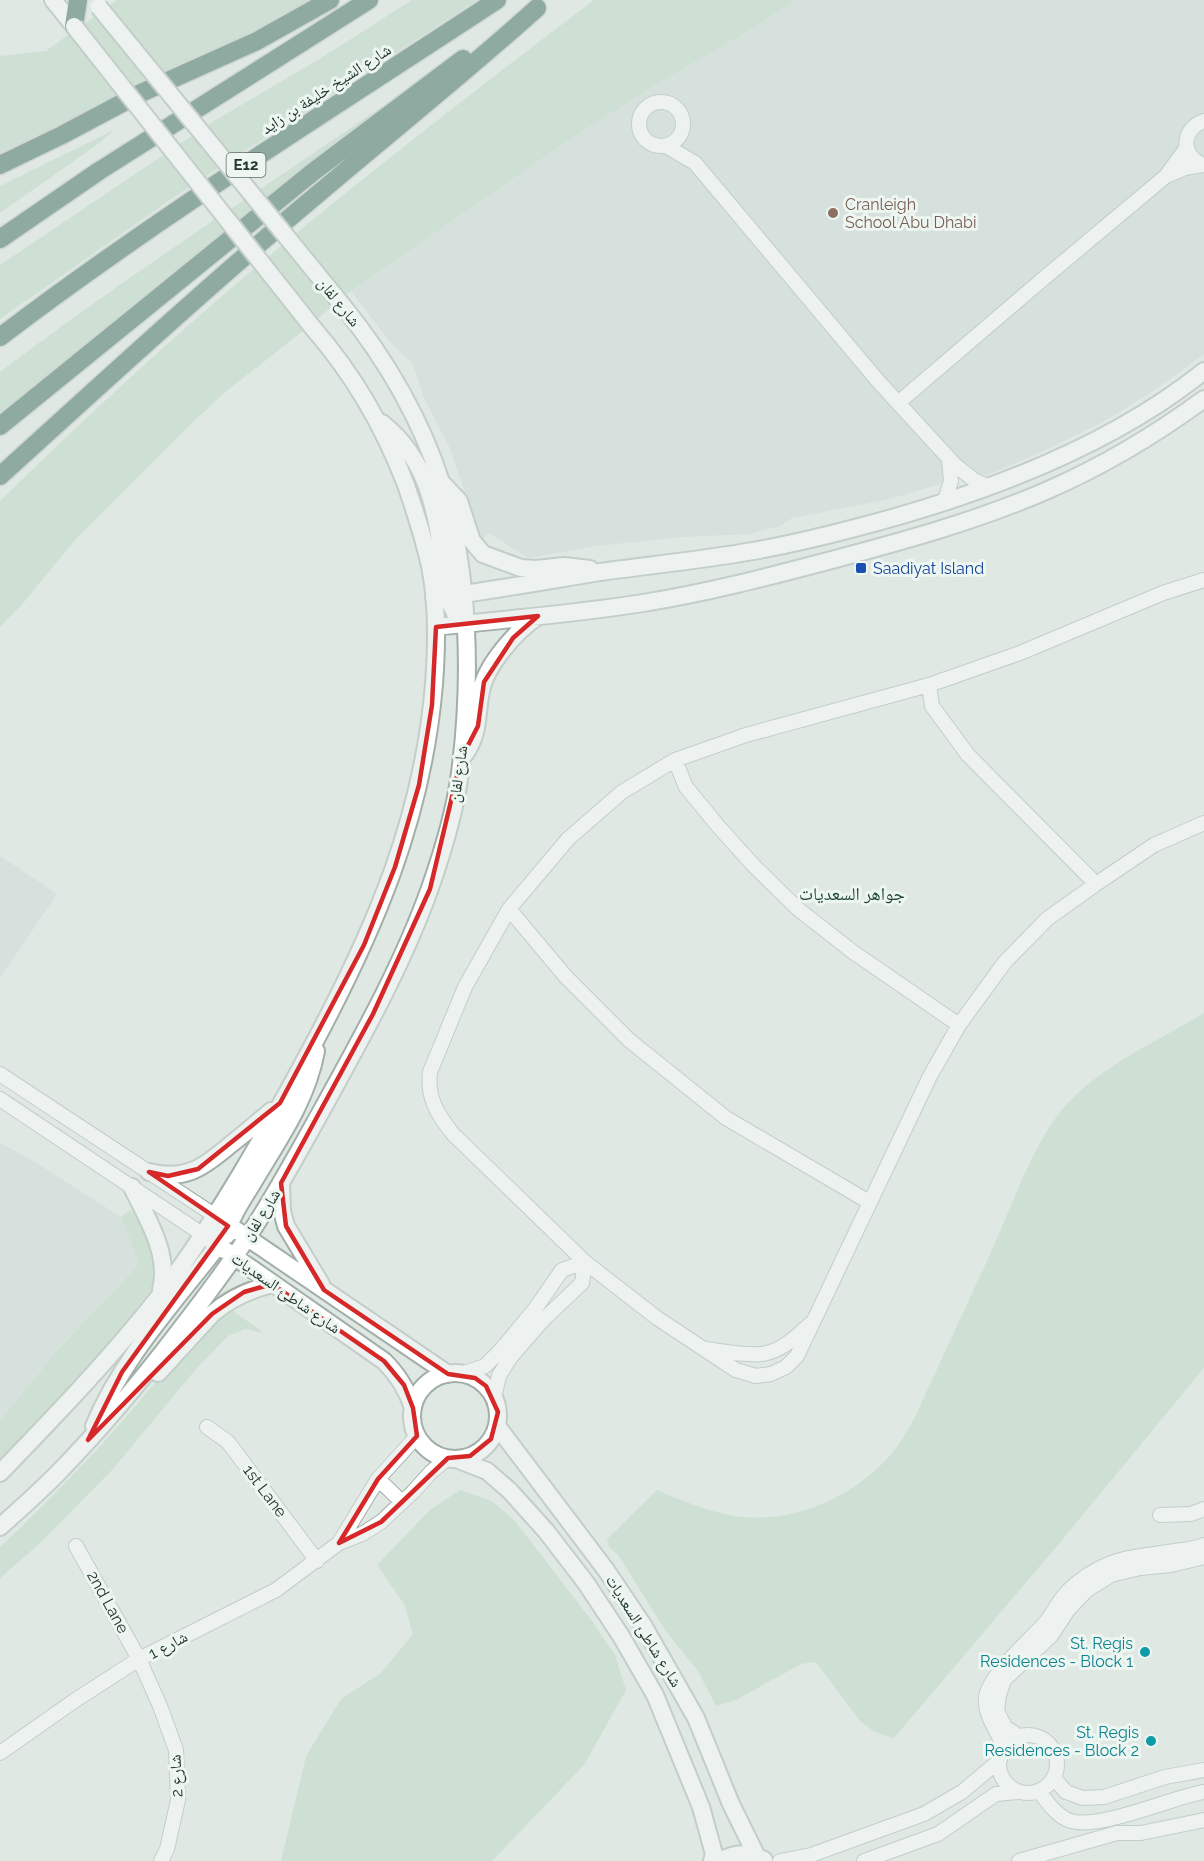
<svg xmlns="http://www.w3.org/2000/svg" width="1204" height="1861" font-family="Raleway,'Noto Naskh Arabic',sans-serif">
<rect width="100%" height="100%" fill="#dfe8e3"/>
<!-- built -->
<path fill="#cdd8d2" d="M 796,0 L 1204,0 L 1204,354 L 1153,391 L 1101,423 L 1039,453 L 987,475 L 966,470 L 953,480 L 890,499 L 792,518 L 780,526 L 750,534 L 682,537 L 596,546 L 528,558 L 489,533 L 478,544 L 473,517 L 449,446 L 424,398 L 413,364 L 392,344 L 351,291 L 575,136 L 662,81 L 745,33 Z
M 0,856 L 57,894 L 0,978 Z
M 0,1143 L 30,1159 L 121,1217 L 139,1264 L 56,1350 L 0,1421 Z"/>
<!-- green -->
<path fill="#b9d8be" d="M 117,0 L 313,0 L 242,42 L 0,159 L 0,56 L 46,51 Z
M 412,0 L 477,0 L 180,193 L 0,319 L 0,265 L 214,121 L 326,55 Z
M 594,0 L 796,0 L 745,33 L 662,81 L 575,136 L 351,291 L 299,334 L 224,393 L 191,424 L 75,540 L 24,602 L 0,627 L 0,501 C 97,406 199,313 304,227 C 399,149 496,74 594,0 Z
M 383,106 L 284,184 L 0,419 L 0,372 C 124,278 254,194 383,106 Z
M 114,130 L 98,144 L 0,213 L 0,186 Z
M 1204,1013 L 1204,1368 L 1057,1546 L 894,1738 L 875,1732 L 860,1721 L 816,1662 L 801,1664 L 736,1700 L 716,1706 L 698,1671 L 665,1630 L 619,1556 L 609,1547 L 607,1539 L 657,1490 C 682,1501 707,1511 735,1516 C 790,1524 845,1501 884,1462 C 897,1449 906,1433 915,1417 C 940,1362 966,1307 991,1252 C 1012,1207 1034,1139 1068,1103 C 1105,1064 1158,1041 1204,1013 Z
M 130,1210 L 156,1229 L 170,1265 L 105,1349 L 0,1465 L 0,1421 L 56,1351 L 139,1264 L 121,1217 Z
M 219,1301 L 264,1333 L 245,1329 L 228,1336 L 196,1369 L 113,1469 L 39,1544 L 0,1578 L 0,1547 C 80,1473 154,1389 219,1301 Z
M 460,1490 L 492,1501 L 515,1521 L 592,1621 L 615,1655 L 626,1690 L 584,1765 L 492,1861 L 281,1861 L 306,1756 L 341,1699 L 381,1673 L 413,1634 L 404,1604 L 377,1565 L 430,1510 Z"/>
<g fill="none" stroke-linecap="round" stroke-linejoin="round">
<defs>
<path id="minor" d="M639 124a22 22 0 1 1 44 0a22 22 0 1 1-44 0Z
M 1204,121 C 1181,129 1180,156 1204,165
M 666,146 L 695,163 L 878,381 L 955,465 L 974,480 L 989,487
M 1166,176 L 1185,168 L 1204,165
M 898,403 L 1043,279 L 1166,176 L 1187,147
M 944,503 L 951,481 L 949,459
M 1204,580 L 1163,593 L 1020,653 L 929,685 L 746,735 L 675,760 L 622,792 L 568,839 L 509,909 L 465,987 L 430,1072 C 427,1098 437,1114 453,1134 L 585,1262 L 657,1318 L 725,1363 L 736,1370 L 756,1376 L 771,1374 L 786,1367 L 797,1356 L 930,1076 L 959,1025 L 1005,962 L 1047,919 L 1096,884 L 1154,845 L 1204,823
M 929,685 L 932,706 L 968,755 L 1096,884
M 675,760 L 686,787 L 718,826 L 754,866 L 798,909 L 853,952 L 959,1025
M 509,909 L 566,977 L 629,1040 L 726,1118 L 869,1202
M 0,1074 L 214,1215
M 0,1099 L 202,1234
M 706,1349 C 722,1351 752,1357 767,1353 C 784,1349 798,1335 810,1324
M 461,1374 L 485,1366 L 501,1350 L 535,1309 L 562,1270 L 585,1262 L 582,1283 L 543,1320 L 510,1358 L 499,1376 L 494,1398
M 207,1427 L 228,1442 L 317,1561
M 378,1479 L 402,1502
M 1160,1515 L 1191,1514 L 1204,1509
M 339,1543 L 378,1479 L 417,1436
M 76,1546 L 139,1659 L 160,1706 L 176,1750 L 178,1800 L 167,1849 L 161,1861
M999 1764a29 29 0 1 1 58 0a29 29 0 1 1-58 0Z
M 1020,1737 L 1005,1727 L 997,1711 L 999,1695 L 1004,1680 L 1051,1636 L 1068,1610 L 1087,1590 L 1111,1575 L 1140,1568 L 1171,1565 L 1204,1557
M 1005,1748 C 997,1731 984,1715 986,1697 C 989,1675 1030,1640 1046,1622 C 1053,1612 1059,1601 1067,1592 C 1079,1580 1094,1570 1109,1564 C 1132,1555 1158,1554 1182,1550 C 1189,1549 1197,1548 1204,1545
M 0,1753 L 74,1701 L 139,1659 L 276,1590 L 339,1543 L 362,1534 L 381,1522 L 413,1492 L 431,1472 L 448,1458
M 1054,1778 L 1066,1792 L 1083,1798 L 1104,1797 L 1165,1777 L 1204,1770
M 1039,1791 C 1047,1802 1055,1814 1068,1820 C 1095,1832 1173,1797 1204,1792
M 780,1861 L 811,1855 L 924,1814 L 962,1792 L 1000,1760
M 864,1861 L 938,1834 L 996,1794 L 1019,1792
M 1019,1861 L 1117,1833 L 1141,1833 L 1204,1820"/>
<path id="tertiary" d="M 53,0 L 74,26
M 382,423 C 440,469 437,537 450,603 L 456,615 L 466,624
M 443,484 L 459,501 L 472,541 L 483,554 L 521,568 L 536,569 L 564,566 L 590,569
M 434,598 C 490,591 545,581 600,572 C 651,565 702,560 753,551 C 787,545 821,537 855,528 C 975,497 1106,450 1204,371
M 436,627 C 505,619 575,614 643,603 C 706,593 767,577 828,561 C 903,541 977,521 1048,490 C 1103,466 1155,435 1204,399
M 465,754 C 480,732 476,715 481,691 C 486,665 516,631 537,617
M 149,1172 C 185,1181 203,1168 230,1145 C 244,1134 257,1123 271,1111
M 281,1183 L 282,1211 L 286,1226 L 321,1284
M 132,1187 C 147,1219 170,1253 161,1290
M 214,1215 L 448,1374
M 202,1234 L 384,1361 C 398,1375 407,1389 413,1408
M 227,1235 C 231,1215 244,1198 254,1181 C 279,1139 307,1100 316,1051
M 158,1373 L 212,1314 C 230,1298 249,1290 272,1284
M412 1416a43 43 0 1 1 86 0a43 43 0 1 1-86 0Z
M 94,1426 C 121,1361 170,1307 213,1252 L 219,1235
M 497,1426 L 606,1570 L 643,1625 L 696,1718 L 731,1804 L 757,1857
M 456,1459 L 487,1471 L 510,1491 L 546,1531 L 586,1583 L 621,1636 L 655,1695 L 701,1807 L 714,1854 L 712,1861
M 0,1473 C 55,1416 109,1360 158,1298 C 216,1222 267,1131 312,1047 C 375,929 423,818 434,684 C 437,645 438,605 430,566 C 424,539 415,511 406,485 C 384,427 353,374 313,328
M 0,1527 C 19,1510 38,1493 56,1475 C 100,1430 141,1381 179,1331 C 203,1300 227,1268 249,1235 C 276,1194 299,1151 323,1108 C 362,1037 403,964 430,888 C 443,851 455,812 460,773 C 472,681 470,571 441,482 C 420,417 385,358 343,306
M 721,1861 C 735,1852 750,1853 764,1860"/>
<path id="motorway" d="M 74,26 L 78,0
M 0,165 L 62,135 L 141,93 L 257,41 L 330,0
M 0,239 L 99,171 L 369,0
M 0,337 C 159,216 330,110 497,0
M 0,426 L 313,172 L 463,59
M 0,476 C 105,381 210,284 319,193 C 392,131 466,72 537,8"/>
</defs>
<!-- minor casing -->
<use href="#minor" stroke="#a2afa9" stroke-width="16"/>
<!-- tertiary casing -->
<use href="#tertiary" stroke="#a2afa9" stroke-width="20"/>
<!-- motorway casing -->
<use href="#motorway" stroke="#bcc3c0" stroke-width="21"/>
<!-- minor -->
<use href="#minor" stroke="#fff" stroke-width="14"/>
<!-- tertiary -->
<use href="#tertiary" stroke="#fff" stroke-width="16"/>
<!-- motorway -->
<use href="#motorway" stroke="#306050" stroke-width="18"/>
<defs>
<path id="tertiary-bridge" d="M 99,7 L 343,306
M 74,26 L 313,328"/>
</defs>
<!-- tertiary-bridge casing -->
<use href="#tertiary-bridge" stroke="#a2afa9" stroke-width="20" stroke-linecap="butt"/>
<!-- tertiary-bridge -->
<use href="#tertiary-bridge" stroke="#fff" stroke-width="16"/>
</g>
<!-- marked area -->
<path d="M0 0H1204V1861H0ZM 538,616 L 513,638 L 484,682 L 478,726 L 461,759 L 430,889 L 373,1014 L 281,1183 L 286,1226 L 324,1290 L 448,1374 L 475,1378 L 486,1386 L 498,1412 L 491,1439 L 470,1456 L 448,1458 L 381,1522 L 339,1543 L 378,1479 L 417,1436 L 413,1408 L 404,1385 L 384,1361 L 272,1284 L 244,1292 L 212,1314 L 88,1440 L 122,1372 L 228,1226 L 149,1172 L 168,1176 L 198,1169 L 280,1103 L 364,945 L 395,867 L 419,785 L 432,705 L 436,627 Z" fill="#dfe8e3" fill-opacity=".55" fill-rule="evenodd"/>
<path fill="none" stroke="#d62828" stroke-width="4.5" stroke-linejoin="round" d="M 538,616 L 513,638 L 484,682 L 478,726 L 461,759 L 430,889 L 373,1014 L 281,1183 L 286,1226 L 324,1290 L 448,1374 L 475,1378 L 486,1386 L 498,1412 L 491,1439 L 470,1456 L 448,1458 L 381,1522 L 339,1543 L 378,1479 L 417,1436 L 413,1408 L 404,1385 L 384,1361 L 272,1284 L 244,1292 L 212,1314 L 88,1440 L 122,1372 L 228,1226 L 149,1172 L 168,1176 L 198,1169 L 280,1103 L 364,945 L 395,867 L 419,785 L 432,705 L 436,627 Z"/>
<!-- markers -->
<circle fill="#8d6e63" stroke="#eef6f1" stroke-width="2" cx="833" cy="213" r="6"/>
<rect fill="#1a4fb4" stroke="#eef6f1" stroke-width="2" x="855" y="562" width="12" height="12" rx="3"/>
<g fill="#0f9aa8" stroke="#eef6f1" stroke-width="2">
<circle cx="1145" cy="1652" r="6"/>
<circle cx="1151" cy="1741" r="6"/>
</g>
<g text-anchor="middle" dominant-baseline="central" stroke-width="6" stroke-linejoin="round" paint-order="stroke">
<!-- shield labels -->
<rect fill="#eef6f1" stroke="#5e7068" stroke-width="1.5" x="226.5" y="153" width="39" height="24" rx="4.5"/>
<g font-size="15" font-weight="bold" fill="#21372e">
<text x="246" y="165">E12</text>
</g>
<!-- street labels -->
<g font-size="16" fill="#21372e" stroke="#eef6f1">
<text transform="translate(326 89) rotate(-33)">شارع الشيخ خليفة بن زايد</text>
<text transform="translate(339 302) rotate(51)">شارع لفان</text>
<text transform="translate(458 774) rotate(-82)">شارع لفان</text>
<text transform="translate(261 1215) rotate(-58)">شارع لفان</text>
<text transform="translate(286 1293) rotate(35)">شارع شاطئ السعديات</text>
<text transform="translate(265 1491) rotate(53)">1st Lane</text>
<text transform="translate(108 1602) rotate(61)">2nd Lane</text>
<text transform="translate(644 1631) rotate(58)">شارع شاطئ السعديات</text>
<text transform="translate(168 1645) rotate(-28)">شارع 1</text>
<text transform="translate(176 1776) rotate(-93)">شارع 2</text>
</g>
<!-- education labels -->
<g font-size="16" fill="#785e54" stroke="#eef6f1" text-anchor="start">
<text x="845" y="204">Cranleigh<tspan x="845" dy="18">School Abu Dhabi</tspan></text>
</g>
<!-- transit labels -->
<g font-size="16" fill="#164399" stroke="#eef6f1" text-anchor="start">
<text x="873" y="568">Saadiyat Island</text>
</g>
<!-- culture labels -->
<g font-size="16" fill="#0d838f" stroke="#eef6f1" text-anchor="end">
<text x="1133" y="1643">St. Regis<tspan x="1133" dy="18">Residences - Block 1</tspan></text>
<text x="1139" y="1732">St. Regis<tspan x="1139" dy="18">Residences - Block 2</tspan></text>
</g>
<!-- neighbourhood labels -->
<g font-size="18" fill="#204638" stroke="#eef6f1">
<text x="852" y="893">جواهر السعديات</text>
</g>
</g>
</svg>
